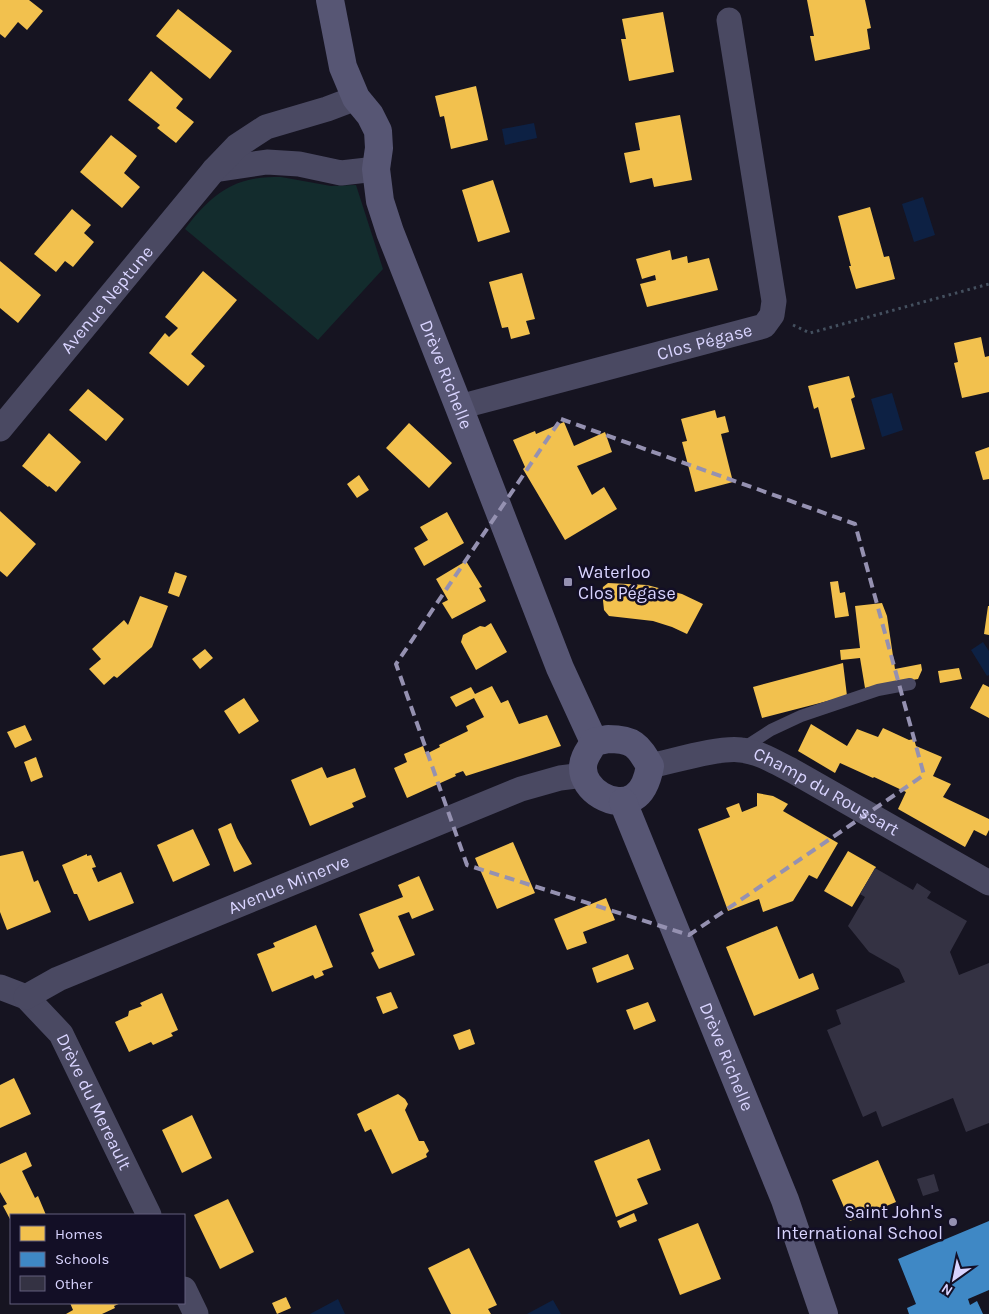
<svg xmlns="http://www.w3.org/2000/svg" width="989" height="1314" font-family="Karla,sans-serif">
<rect width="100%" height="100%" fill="#161421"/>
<!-- green -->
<path fill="#132c2d" d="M 281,177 L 331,186 L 356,185 L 383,269 L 318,340 L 185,229 C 202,206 223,184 253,179 C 262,177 272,177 281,177 Z"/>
<!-- water -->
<path fill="#0d2144" d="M 534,123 L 537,138 L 505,145 L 502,129 Z
M 923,197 L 935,235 L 914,242 L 902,204 Z
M 892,393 L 903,430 L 882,437 L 871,399 Z
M 983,642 L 989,651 L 989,675 L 987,676 L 971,650 Z
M 338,1299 L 345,1314 L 310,1314 Z
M 553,1300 L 561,1314 L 527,1314 Z"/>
<!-- homes -->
<path fill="#f2c14e" d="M 0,0 L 29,0 L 43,11 L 27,30 L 18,22 L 5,38 L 0,34 Z
M 807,0 L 865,0 L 871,28 L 867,29 L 870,49 L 815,61 L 810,36 L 814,36 Z
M 178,9 L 232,51 L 210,79 L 156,36 Z
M 663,12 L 674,72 L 629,81 L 621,39 L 626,39 L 622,19 Z
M 151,71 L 183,99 L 176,108 L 194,122 L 176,143 L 157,128 L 160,125 L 128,100 Z
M 476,86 L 488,140 L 451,149 L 444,116 L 440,117 L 435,96 Z
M 680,115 L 692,180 L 654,187 L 652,178 L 630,183 L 624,153 L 640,150 L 635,123 Z
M 111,135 L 137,156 L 124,173 L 140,187 L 122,208 L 80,172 Z
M 493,180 L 510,232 L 478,242 L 462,190 Z
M 870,207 L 884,257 L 889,256 L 895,279 L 856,289 L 849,266 L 851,266 L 838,216 Z
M 72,209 L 91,225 L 84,233 L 94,242 L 73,267 L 65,261 L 56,272 L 34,254 Z
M 670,250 L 672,260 L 687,256 L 688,263 L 709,258 L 718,290 L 647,307 L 640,284 L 656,280 L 655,275 L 642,279 L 636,259 Z
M 0,261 L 41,295 L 18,323 L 0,308 Z
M 203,271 L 237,300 L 191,354 L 205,366 L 188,386 L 149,353 L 165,333 L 169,337 L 178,328 L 165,317 Z
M 522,273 L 535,319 L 526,321 L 530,334 L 511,339 L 508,327 L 502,328 L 489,282 Z
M 981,337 L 985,357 L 989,356 L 989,392 L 962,398 L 954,363 L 958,362 L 954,343 Z
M 849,376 L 855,397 L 851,399 L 865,449 L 831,458 L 818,407 L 814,409 L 808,386 Z
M 88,389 L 124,419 L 106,441 L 69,410 Z
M 715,410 L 717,418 L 725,416 L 729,432 L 721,434 L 733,482 L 695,492 L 682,442 L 687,441 L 681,419 Z
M 564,422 L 574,446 L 605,432 L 612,452 L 577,466 L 592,495 L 604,487 L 617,509 L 565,540 L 523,469 L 525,467 L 513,440 L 535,431 L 536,434 Z
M 409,423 L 452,463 L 429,488 L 386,448 Z
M 49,433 L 81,462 L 56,492 L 49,486 L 48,487 L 22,466 Z
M 989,447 L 989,479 L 983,480 L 975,452 Z
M 359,475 L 369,490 L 357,498 L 347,484 Z
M 0,511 L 36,544 L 7,577 L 0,571 Z
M 447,512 L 464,543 L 424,566 L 414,548 L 428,540 L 420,527 Z
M 466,561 L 482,587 L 479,588 L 486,601 L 452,619 L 442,603 L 448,600 L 436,579 Z
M 175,572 L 187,576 L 179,597 L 168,593 Z
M 838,581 L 840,593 L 845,592 L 849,616 L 835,618 L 830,582 Z
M 608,583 L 647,585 L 682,594 L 703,604 L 687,634 L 672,627 L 653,621 L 609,616 L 604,610 L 602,591 L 603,587 Z
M 140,596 L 168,606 L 152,647 L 117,678 L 114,676 L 104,685 L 89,669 L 101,659 L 92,649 L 124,620 L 128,625 Z
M 882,603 L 887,616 L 895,669 L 921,664 L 922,670 L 918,679 L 865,688 L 860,658 L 841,660 L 840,650 L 860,648 L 855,606 Z
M 988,606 L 989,606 L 989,635 L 984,634 Z
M 491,623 L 507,652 L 476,670 L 461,642 L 463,635 L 480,626 L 485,627 Z
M 205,649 L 213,658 L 200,669 L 192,659 Z
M 843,663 L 847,696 L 762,718 L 753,687 Z
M 959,668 L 962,679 L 940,683 L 938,671 Z
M 983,684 L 989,687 L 989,718 L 970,708 Z
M 492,686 L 501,703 L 508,700 L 519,724 L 547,715 L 561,746 L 466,776 L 463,771 L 455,774 L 456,776 L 407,798 L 394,768 L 407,762 L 404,754 L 423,746 L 426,754 L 440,747 L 439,745 L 468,731 L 466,726 L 484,717 L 474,698 L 456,707 L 450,697 L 471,687 L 475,694 Z
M 244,698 L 259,721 L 239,734 L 224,711 Z
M 811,724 L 847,746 L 857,729 L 878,737 L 883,728 L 909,740 L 914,739 L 916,746 L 942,757 L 933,776 L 951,784 L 943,797 L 989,819 L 989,830 L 986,836 L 974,830 L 965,847 L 898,809 L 906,792 L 874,777 L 873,778 L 840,763 L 835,773 L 798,751 Z
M 25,725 L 32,740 L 15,748 L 7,732 Z
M 36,757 L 43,777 L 31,782 L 24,762 Z
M 322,767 L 327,778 L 355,768 L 366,797 L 352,803 L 354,807 L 310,826 L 291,780 Z
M 757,793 L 773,796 L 788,804 L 783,811 L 838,843 L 817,879 L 809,875 L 793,901 L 763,912 L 759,899 L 728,911 L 698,829 L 730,817 L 726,808 L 739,803 L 742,812 L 757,806 Z
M 231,823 L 237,838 L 252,864 L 234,872 L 218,829 Z
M 193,829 L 210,865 L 173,882 L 157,845 Z
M 513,842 L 535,893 L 497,909 L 475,858 Z
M 23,851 L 34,882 L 38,880 L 51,912 L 7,930 L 0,912 L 0,856 Z
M 848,851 L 876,867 L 852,907 L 824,891 Z
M 87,854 L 87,856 L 91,855 L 96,867 L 92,868 L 98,882 L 121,872 L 134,903 L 89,921 L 77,894 L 74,894 L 62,865 Z
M 419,876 L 434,910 L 412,919 L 409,912 L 398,916 L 415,955 L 379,969 L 371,953 L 374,951 L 359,914 L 403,897 L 398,885 Z
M 606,898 L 615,920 L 583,932 L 587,943 L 567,950 L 554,919 Z
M 316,925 L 333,967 L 322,971 L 324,975 L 315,979 L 313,975 L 272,992 L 257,954 L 275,947 L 273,943 Z
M 777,926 L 799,979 L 813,973 L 819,989 L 754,1016 L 726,947 Z
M 628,954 L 634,969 L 597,983 L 592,968 Z
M 391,992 L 398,1008 L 383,1014 L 376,997 Z
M 162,993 L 178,1030 L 171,1033 L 173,1036 L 153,1045 L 151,1042 L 129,1052 L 115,1022 L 128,1016 L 129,1011 L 142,1006 L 140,1003 Z
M 648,1002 L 656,1021 L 634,1030 L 626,1010 Z
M 470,1029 L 475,1044 L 459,1050 L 453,1035 Z
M 14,1078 L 31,1114 L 0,1128 L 0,1085 Z
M 398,1094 L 405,1099 L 408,1104 L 405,1110 L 419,1141 L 424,1141 L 429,1151 L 426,1154 L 427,1157 L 392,1174 L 371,1129 L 365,1132 L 357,1114 Z
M 192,1115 L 212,1158 L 182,1173 L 162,1130 Z
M 649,1139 L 661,1170 L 637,1179 L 648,1204 L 616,1217 L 594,1161 Z
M 26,1152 L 32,1166 L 22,1171 L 35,1198 L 38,1196 L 46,1215 L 11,1215 L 11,1221 L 3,1206 L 7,1204 L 0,1192 L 0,1164 Z
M 878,1160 L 896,1202 L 850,1221 L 832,1180 Z
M 228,1199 L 254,1252 L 220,1269 L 194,1215 Z
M 634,1213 L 637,1221 L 620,1228 L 617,1221 Z
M 698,1223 L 721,1279 L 680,1295 L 658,1239 Z
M 469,1248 L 497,1305 L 488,1309 L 491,1314 L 451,1314 L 428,1268 Z
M 286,1297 L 291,1308 L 277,1314 L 272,1303 Z
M 70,1303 L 121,1303 L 114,1306 L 115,1308 L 102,1314 L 66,1314 L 73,1310 Z"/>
<!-- schools -->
<path fill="#3f88c5" d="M 989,1221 L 989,1290 L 968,1299 L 970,1305 L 977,1301 L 983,1314 L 909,1314 L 907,1308 L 916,1304 L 898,1259 Z"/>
<!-- building -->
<path fill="#343243" d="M 875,868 L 913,890 L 917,883 L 931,892 L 927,898 L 967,921 L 950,952 L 959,975 L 989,963 L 989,1123 L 966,1132 L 953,1098 L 882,1127 L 876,1111 L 863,1117 L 827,1030 L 841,1024 L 836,1010 L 905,982 L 899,969 L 869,952 L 848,926 L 865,897 L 860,894 Z
M 934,1174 L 939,1191 L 923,1196 L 917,1179 Z"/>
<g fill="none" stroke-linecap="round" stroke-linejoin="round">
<!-- path -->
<path stroke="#44505f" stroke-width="3" stroke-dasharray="2.5 4" stroke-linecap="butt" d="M 793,325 L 810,333 L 989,284"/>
<!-- lane -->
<path stroke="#4a4962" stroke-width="12" d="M 740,750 L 771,730 L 801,716 L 878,690 L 910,684"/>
<!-- street -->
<g stroke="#4a4962" stroke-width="25">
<path d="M 214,170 L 267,162 L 299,164 L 341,173 L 376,169"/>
<path id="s1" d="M 459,407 L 764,326 L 772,315 L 774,301 L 729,20"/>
<path id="s2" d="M 0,429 L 214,170 L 237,146 L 266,127 L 327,109 L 356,98"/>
<path id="s3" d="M 650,766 C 674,761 719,747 741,750 C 759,752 775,762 791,770 L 989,883"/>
<path id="s4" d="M 0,987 L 26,997 L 61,1034 L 149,1215"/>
<path id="s5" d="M 26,997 L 58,979 L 521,789 L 560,778 L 584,775"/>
<path d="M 184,1289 L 196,1314"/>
</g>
<!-- secondary -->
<g stroke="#575674" stroke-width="28">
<path id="s6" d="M 330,0 L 343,67 L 356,98 L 370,115 L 378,131 L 379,148 L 376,169 L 380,201 L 390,232 L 459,407 L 560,668 L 594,742"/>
<path d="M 608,739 C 633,739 638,745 650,766 C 648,777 644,791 634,797 C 615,810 582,790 583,767 C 583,757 590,750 594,742 Z"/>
<path id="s7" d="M 623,802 L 785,1200 L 824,1314"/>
</g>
</g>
<!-- marked area -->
<path fill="none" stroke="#9591b1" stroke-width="4" stroke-dasharray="10 6" stroke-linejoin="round" d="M 561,419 L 855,524 L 924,775 L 689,935 L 467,865 L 396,664 Z"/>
<!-- markers -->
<g fill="#9591b1" stroke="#130f26" stroke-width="2">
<rect x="563" y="577" width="10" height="10" rx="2.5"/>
<circle cx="953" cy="1222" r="5"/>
</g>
<g text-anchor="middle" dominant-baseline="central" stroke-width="5" stroke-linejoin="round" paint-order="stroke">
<!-- street labels -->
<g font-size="18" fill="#d9d4ff" stroke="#130f26">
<text stroke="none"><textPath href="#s2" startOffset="168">Avenue Neptune</textPath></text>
<text stroke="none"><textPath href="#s1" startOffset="254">Clos Pégase</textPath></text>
<text stroke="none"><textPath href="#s6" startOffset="398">Drève Richelle</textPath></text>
<text stroke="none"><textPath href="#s3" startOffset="188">Champ du Roussart</textPath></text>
<text stroke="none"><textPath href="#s5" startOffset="286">Avenue Minerve</textPath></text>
<text stroke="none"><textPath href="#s7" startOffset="275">Drève Richelle</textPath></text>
<text stroke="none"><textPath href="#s4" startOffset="154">Drève du Mereault</textPath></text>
</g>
<!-- poi labels -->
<g font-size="18" fill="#d9d4ff" stroke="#130f26" text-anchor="start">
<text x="578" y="572">Waterloo<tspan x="578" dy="21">Clos Pégase</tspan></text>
<text x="943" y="1212" text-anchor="end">Saint John's<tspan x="943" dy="21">International School</tspan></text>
</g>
</g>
<!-- legend -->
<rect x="10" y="1214" width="175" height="90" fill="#130f26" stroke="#625e7d"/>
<rect x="20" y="1226" width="25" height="15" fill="#f2c14e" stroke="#625e7d"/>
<text x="55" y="1239" font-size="15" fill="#d9d4ff">Homes</text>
<rect x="20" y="1252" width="25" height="15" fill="#3f88c5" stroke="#625e7d"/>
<text x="55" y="1264" font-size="15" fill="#d9d4ff">Schools</text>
<rect x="20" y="1276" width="25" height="15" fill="#343243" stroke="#625e7d"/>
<text x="55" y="1289" font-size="15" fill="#d9d4ff">Other</text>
<!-- north arrow -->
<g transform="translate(954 1279) rotate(213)" stroke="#130f26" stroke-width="4" paint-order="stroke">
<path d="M0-4L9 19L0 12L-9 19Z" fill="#d9d4ff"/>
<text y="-8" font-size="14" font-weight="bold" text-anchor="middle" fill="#d9d4ff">N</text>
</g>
</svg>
